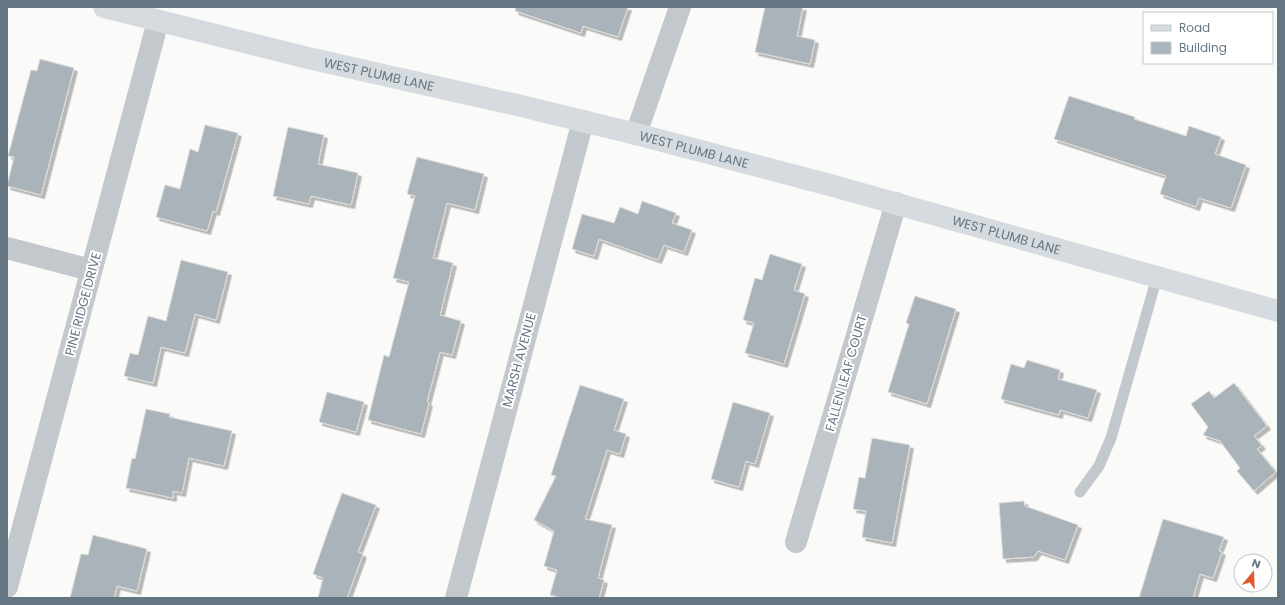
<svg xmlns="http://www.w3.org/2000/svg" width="1285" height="605" font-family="Poppins,sans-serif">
<defs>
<filter id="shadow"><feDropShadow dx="3.5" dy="3.5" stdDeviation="0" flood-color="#0004"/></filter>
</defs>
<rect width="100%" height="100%" fill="#fafaf8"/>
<!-- building -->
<path fill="#aab3b9" stroke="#dcdcda" filter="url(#shadow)" d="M 516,7 L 628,7 L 618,37 L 583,26 L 581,33 L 515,11 Z
M 765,7 L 803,7 L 797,36 L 815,40 L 810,64 L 755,52 Z
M 40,59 L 74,68 L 41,195 L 7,186 L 14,157 L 8,156 L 31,70 L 37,71 Z
M 1069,96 L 1135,117 L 1134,119 L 1186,136 L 1189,126 L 1221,137 L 1215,154 L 1246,165 L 1231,208 L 1199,198 L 1196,207 L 1160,194 L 1166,176 L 1054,139 Z
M 205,125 L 238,133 L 216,212 L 213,211 L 207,231 L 156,217 L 165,185 L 180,189 L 190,149 L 198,152 Z
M 288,127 L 324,135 L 318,164 L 358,173 L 351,205 L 311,196 L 309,204 L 273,196 Z
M 417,157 L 484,174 L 475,210 L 447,203 L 433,258 L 453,263 L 440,315 L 461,321 L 452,355 L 440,352 L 427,402 L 429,403 L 421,434 L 368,420 L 384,355 L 389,357 L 409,282 L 393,278 L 415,196 L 407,194 Z
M 642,201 L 676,213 L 672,223 L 692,230 L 684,252 L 664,245 L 658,260 L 599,239 L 594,256 L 572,249 L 582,214 L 614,223 L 620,207 L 638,214 Z
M 770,254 L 802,264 L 794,290 L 805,294 L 784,364 L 745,353 L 754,323 L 743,320 L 755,278 L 762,280 Z
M 181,260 L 228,272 L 216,320 L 195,314 L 185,353 L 161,347 L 153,383 L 124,376 L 130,353 L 138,355 L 148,316 L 166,321 Z
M 915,296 L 956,309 L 927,404 L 888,392 L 909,324 L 906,323 Z
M 1027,360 L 1060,370 L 1058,379 L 1097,390 L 1088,418 L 1060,410 L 1059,415 L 1001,399 L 1011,364 L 1024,368 Z
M 1234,383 L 1267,426 L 1254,436 L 1262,446 L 1257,449 L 1276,472 L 1254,491 L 1237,471 L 1240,468 L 1220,441 L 1203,435 L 1208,427 L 1191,404 L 1209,391 L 1214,398 Z
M 580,385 L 624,399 L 614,430 L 626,434 L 620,454 L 607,450 L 585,519 L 612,525 L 598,578 L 604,580 L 599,598 L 561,598 L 550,595 L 557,570 L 544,566 L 554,531 L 534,520 L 556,476 L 551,475 Z
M 327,392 L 364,402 L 356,432 L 319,422 Z
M 733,402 L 770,413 L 755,464 L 746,461 L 739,487 L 711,479 Z
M 146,409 L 170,414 L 169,417 L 232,431 L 224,466 L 189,458 L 182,493 L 173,491 L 173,498 L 126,488 L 132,458 L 135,459 Z
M 872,438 L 910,445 L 892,543 L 862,537 L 866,511 L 853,509 L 859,477 L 865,478 Z
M 342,493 L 376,505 L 358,552 L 363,554 L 347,598 L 318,598 L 323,578 L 313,574 L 328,531 Z
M 1024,501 L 1025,506 L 1078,525 L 1065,560 L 1038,551 L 1034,557 L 1003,559 L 999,503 Z
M 1163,519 L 1224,537 L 1219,551 L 1222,552 L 1213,578 L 1200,574 L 1193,598 L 1139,598 Z
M 93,535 L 147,549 L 137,591 L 117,586 L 114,598 L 70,598 L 81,554 L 88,555 Z"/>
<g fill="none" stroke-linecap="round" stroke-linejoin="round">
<!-- lane -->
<path stroke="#c3c8cc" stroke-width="11" d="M 1080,492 L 1099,466 L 1111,438 L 1157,277"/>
<!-- street -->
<path stroke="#c3c8cc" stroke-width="22" d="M 636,134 L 680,7
M 7,248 L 91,270
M 796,542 L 896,203
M 7,587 L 158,21
M 456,598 L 583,121"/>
<!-- secondary -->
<path stroke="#d6dbdf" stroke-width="22" id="s1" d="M 104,7 L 308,58 L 517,105 L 636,134 L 830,185 L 1278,311"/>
</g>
<g text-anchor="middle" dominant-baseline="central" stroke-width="4" stroke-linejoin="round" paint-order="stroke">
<!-- street labels -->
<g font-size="13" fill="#657683" stroke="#fff">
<text stroke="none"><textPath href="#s1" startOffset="283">WEST PLUMB LANE</textPath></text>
<text stroke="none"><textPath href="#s1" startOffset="607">WEST PLUMB LANE</textPath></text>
<text stroke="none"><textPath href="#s1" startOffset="931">WEST PLUMB LANE</textPath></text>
<text transform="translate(83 304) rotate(-75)">PINE RIDGE DRIVE</text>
<text transform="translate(519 360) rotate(-75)">MARSH AVENUE</text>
<text transform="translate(846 373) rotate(-74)">FALLEN LEAF COURT</text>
</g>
</g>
<!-- border -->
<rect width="1285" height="605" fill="none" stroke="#657683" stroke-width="16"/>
<!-- legend -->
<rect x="1143" y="12" width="130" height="52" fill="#ffffff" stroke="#c1c8cd"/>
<rect x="1151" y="25" width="20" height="6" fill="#d6dbdf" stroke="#c1c8cd"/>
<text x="1179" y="32" font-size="12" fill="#657683">Road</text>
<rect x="1151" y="42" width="20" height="12" fill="#aab3b9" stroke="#c1c8cd"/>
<text x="1179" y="52" font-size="12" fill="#657683">Building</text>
<!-- north arrow -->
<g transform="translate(1253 573) rotate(19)"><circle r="19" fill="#ffffff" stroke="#c1c8cd"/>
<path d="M0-3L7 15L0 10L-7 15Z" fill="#e4572e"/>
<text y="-6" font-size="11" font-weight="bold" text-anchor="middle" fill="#657683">N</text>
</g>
</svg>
